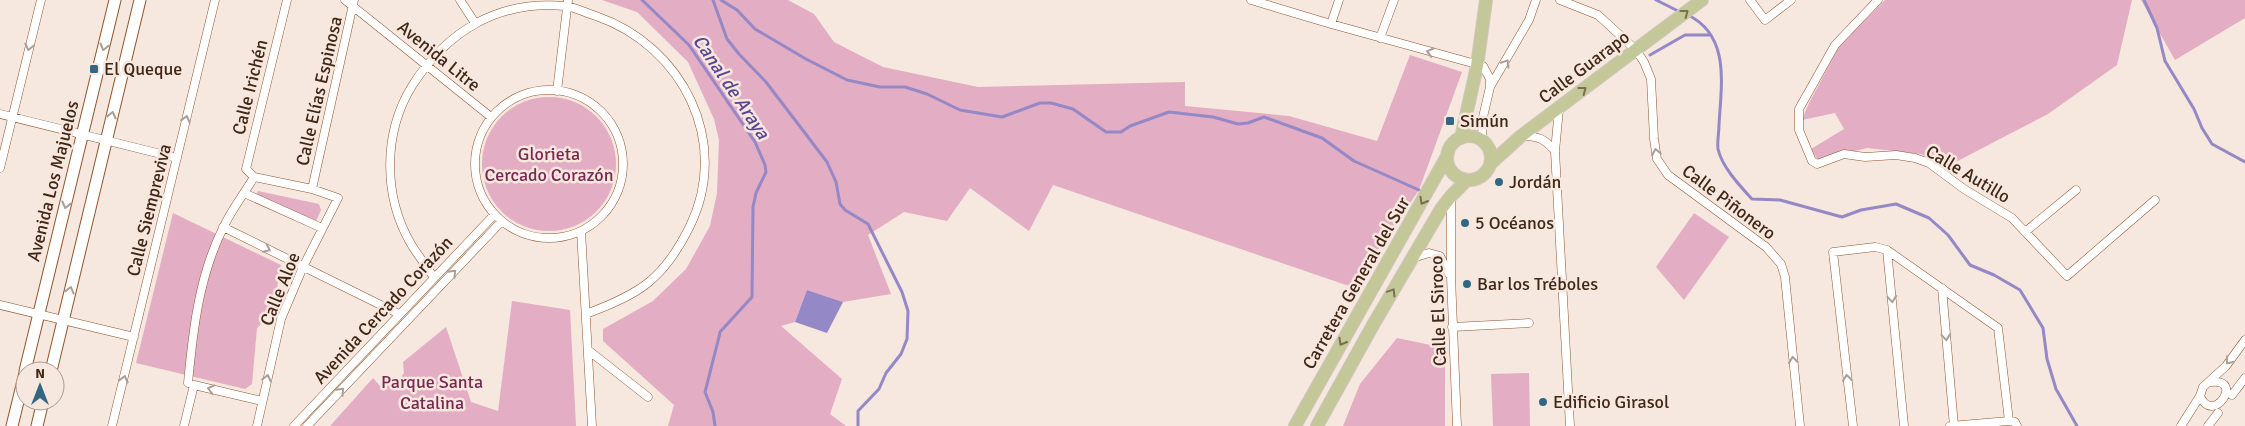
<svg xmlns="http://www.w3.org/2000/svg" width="2245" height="426" font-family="Signika,sans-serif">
<rect width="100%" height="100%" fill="#f6e7df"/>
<!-- green -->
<path fill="#e3adc3" d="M 602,0 L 788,0 L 814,14 L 834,42 L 883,67 L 978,87 L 1185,82 L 1185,106 L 1289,116 L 1377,141 L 1410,55 L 1462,72 L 1419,190 L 1352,287 L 1053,185 L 1029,231 L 970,188 L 947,221 L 904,212 L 868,235 L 891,294 L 843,302 L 807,290 L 795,322 L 781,326 L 842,379 L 830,414 L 846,426 L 668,426 L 674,405 L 603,341 L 603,329 L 653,301 L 686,269 L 710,226 L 717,193 L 719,140 L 714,119 L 688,62 L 637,12 Z
M 1885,0 L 2132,0 L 2117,65 L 2048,114 L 1946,167 L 1921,154 L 1867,148 L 1818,160 L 1811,149 L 1844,129 L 1835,113 L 1802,120 L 1809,103 L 1840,45 Z
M 2141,0 L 2245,0 L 2245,18 L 2175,60 Z
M482 164a67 67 0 1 1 134 0a67 67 0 1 1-134 0Z
M 258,191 L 319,204 L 321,210 L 316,221 L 256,195 Z
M 173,213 L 281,265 L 274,306 L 269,316 L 257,328 L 252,384 L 245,389 L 136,363 Z
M 1694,213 L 1729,237 L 1684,300 L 1656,267 Z
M 512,301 L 570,310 L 576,426 L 330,426 L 373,378 L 381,387 L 386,382 L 399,380 L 404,373 L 403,362 L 446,327 L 471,402 L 498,411 Z
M 1397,338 L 1445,348 L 1445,426 L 1343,426 L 1360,384 Z
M 1529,373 L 1530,426 L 1493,426 L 1491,374 Z"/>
<!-- water -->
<path fill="#9488c6" d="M 807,290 L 843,302 L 827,333 L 795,322 Z"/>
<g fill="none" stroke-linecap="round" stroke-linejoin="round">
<!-- stream -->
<path stroke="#9488c6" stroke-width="3" d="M 642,0 L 689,45 L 755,142 L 765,165 L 766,172 L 756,193 L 753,207 L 752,297 L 720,332 L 719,337 L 705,392 L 713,412 L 715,426
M 713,0 L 727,39 L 739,54 L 766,82 L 827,162 L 836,182 L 840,204 L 845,210 L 868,224 L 902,292 L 908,311 L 907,339 L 901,354 L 886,373 L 879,389 L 858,411 L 858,426
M 721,0 L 737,10 L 755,29 L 806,59 L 847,80 L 880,87 L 905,87 L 927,94 L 960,110 L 1002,117 L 1040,103 L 1051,103 L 1073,109 L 1106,132 L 1121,132 L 1130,126 L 1169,112 L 1213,117 L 1238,124 L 1248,123 L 1264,117 L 1322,138 L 1354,161 L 1419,190
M 1656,0 L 1680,12
M 2144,0 L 2157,28 L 2165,61 L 2194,109 L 2202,128 L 2212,144 L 2245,162
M 1688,15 C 1731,36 1721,86 1719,125 C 1719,132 1717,142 1718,149 C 1722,167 1740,186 1752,199 L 1780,200 L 1842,217 L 1861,210 L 1896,204 L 1929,218 L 1948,235 L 1970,265 L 1994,275 L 2020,290 L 2043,328 L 2047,359 L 2056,389 L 2077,426
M 1650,55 L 1685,35 L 1711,35"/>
<defs>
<path id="street" d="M 345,0 L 491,117
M 460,0 L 475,23
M 1251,0 L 1331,24 L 1483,66 L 1490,79 L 1490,87
M 1560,0 L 1598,15 L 1636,50 L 1644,62 L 1651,79 L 1654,139 L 1657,159 L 1668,175 L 1766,247 L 1781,264 L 1785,277 L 1800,426
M 1750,0 L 1765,20 L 1791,0
M 1878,0 L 1835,45 L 1799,109 L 1799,130 L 1812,161 L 1817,164 L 1844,154 L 1865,157 L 1896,155 L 1915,158 L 1929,163 L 1964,189 L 2012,218 L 2067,276 L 2155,200
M 1331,24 L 1339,0
M 1380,38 L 1394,0
M475 164a74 74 0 1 1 148 0a74 74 0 1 1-148 0Z
M 557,91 L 568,0
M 1559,109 L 1555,151 L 1570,426
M 0,114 L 177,158
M 1523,136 C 1538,136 1545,139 1555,151
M 1482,141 L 1483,117 L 1490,87 L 1529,20 L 1536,0
M 0,168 L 41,0
M 254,177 L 312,189 L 338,198 L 303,267 L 281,319 L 257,426
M 254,177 L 246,169 L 287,0
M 312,189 L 354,0
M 244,193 L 322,228
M 1451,198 L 1451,277 L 1457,426
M 223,227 L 399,314
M 581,231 L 592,426
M 2025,232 L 2076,190
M 1887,250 L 1904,426
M 1413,258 L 1429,253 L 1440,256 L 1449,274
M 434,278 C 427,266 418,256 411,244 C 383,196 383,133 412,86 C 447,31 498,0 565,6 C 575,7 586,13 596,16 C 683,46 731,142 690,226 C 664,279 640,294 586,314
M 1942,288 L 1954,426
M 0,305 L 134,337
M 1452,327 L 1529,323
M 588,350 L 648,397
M 188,383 C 193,330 199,275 224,226 C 232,209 244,194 254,177
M 2232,395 L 2245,378
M 2200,396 C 2213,426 2245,378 2211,382
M 112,426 L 215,0
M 184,426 L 194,385 L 262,401
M 294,426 L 494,215
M 307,426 L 501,222
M 1853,426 L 1833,252 L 1875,247 L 1887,250 L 1998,328 L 2009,421
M 1950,426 L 2009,421 L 2015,422 L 2017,426
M 2181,426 L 2200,396 L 2203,387 L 2226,366 L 2245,340
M 2208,426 L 2218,413"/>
<path id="secondary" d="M 25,371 L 115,0
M 51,371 L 140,0
M 12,426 L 25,373
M 37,426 L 43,401"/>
<path id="primary" d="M1447 158a22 22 0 1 1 44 0a22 22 0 1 1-44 0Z
M 1461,138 L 1477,66 L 1486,0
M 1490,164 L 1521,136 L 1702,0
M 1295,426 L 1446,158
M 1317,426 L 1373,325 L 1441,209 L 1451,196 L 1467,180"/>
</defs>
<!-- street casing -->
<use href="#street" stroke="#91552c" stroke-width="9"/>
<!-- secondary casing -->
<use href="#secondary" stroke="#91552c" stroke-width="13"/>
<!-- primary casing -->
<use href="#primary" stroke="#cec7c2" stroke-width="14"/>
<!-- street -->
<use href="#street" stroke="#fff" stroke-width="8"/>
<!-- secondary -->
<use href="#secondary" stroke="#fff" stroke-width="11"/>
<!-- primary -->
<use href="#primary" stroke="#c4c797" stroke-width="12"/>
</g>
<!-- one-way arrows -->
<defs><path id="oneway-chevron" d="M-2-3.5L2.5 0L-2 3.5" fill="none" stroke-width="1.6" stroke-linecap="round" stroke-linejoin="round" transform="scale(1.25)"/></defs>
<g stroke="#7c6f50">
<use href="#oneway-chevron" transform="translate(1685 13) rotate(-37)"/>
<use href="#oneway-chevron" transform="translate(1583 90) rotate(-37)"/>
<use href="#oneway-chevron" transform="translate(1423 201) rotate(120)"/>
<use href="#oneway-chevron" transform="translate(1392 292) rotate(-59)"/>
<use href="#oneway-chevron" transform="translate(1342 342) rotate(120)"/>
</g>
<g stroke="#aa9e96">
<use href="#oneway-chevron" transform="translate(29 47) rotate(103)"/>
<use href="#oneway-chevron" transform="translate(104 47) rotate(104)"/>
<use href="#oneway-chevron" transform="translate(1430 52) rotate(-164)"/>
<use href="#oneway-chevron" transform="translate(1506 63) rotate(-58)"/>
<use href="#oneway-chevron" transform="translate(112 115) rotate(-76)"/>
<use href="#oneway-chevron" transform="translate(186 119) rotate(-76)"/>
<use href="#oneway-chevron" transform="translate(1656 152) rotate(-101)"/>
<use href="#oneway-chevron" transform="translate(66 205) rotate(104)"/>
<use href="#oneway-chevron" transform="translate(267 249) rotate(26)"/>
<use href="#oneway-chevron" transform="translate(453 273) rotate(-47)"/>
<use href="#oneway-chevron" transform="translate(70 290) rotate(-76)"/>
<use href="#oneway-chevron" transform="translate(1892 299) rotate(85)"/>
<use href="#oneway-chevron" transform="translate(1946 337) rotate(85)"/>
<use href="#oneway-chevron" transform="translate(1793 360) rotate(-96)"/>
<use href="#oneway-chevron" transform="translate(2229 361) rotate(128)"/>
<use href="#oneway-chevron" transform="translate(267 378) rotate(-77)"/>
<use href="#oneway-chevron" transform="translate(1847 378) rotate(-96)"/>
<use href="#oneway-chevron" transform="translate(124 379) rotate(-76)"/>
<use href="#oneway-chevron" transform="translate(211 389) rotate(-166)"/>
<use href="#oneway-chevron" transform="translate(341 391) rotate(-46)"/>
</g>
<!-- markers -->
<g fill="#316782" stroke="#f6e7df" stroke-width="2">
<rect x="89" y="64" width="10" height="10" rx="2.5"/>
<rect x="1445" y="116" width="10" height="10" rx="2.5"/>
<circle cx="1499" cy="182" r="5"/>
<circle cx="1465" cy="223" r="5"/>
<circle cx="1467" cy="284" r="5"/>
<circle cx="1543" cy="402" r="5"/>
</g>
<g text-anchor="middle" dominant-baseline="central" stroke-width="5" stroke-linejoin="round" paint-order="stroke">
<!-- street labels -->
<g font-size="18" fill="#412716" stroke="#f6e7df">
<text transform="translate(439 56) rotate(39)">Avenida Litre</text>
<text transform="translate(1584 67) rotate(-37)">Calle Guarapo</text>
<text transform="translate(250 87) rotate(-76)">Calle Irichén</text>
<text transform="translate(319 91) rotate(-77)">Calle Elías Espinosa</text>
<text transform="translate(1968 174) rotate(31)">Calle Autillo</text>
<text transform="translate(53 181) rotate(-76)">Avenida Los Majuelos</text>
<text transform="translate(1729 202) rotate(37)">Calle Piñonero</text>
<text transform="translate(149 210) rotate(-76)">Calle Siempreviva</text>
<text transform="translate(1356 283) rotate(-60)">Carretera General del Sur</text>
<text transform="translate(280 289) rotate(-68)">Calle Aloe</text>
<text transform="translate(383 310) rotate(-47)">Avenida Cercado Corazón</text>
<text transform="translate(1438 311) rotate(-92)">Calle El Siroco</text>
</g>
<!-- poi labels -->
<g font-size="18" fill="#412716" stroke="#f6e7df" text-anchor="start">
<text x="104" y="69">El Queque</text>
<text x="1460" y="121">Simún</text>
<text x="1509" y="182">Jordán</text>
<text x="1475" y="223">5 Océanos</text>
<text x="1477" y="284">Bar los Tréboles</text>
<text x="1553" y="402">Edificio Girasol</text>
</g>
<!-- park labels -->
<g font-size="18" fill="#7a2851" stroke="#f6e7df">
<text x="549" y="154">Glorieta<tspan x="549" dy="21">Cercado Corazón</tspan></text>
<text x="432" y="382">Parque Santa<tspan x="432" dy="21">Catalina</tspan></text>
</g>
<!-- water labels -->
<g font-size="19" font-style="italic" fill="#594592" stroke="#f6e7df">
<text transform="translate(731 87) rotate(56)">Canal de Araya</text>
</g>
</g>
<!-- north arrow -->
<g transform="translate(40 386)"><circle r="24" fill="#f6e7df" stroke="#ae9a8f"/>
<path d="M0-4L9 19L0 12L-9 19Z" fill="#316782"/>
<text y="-8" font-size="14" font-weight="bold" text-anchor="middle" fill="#412716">N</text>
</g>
</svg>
